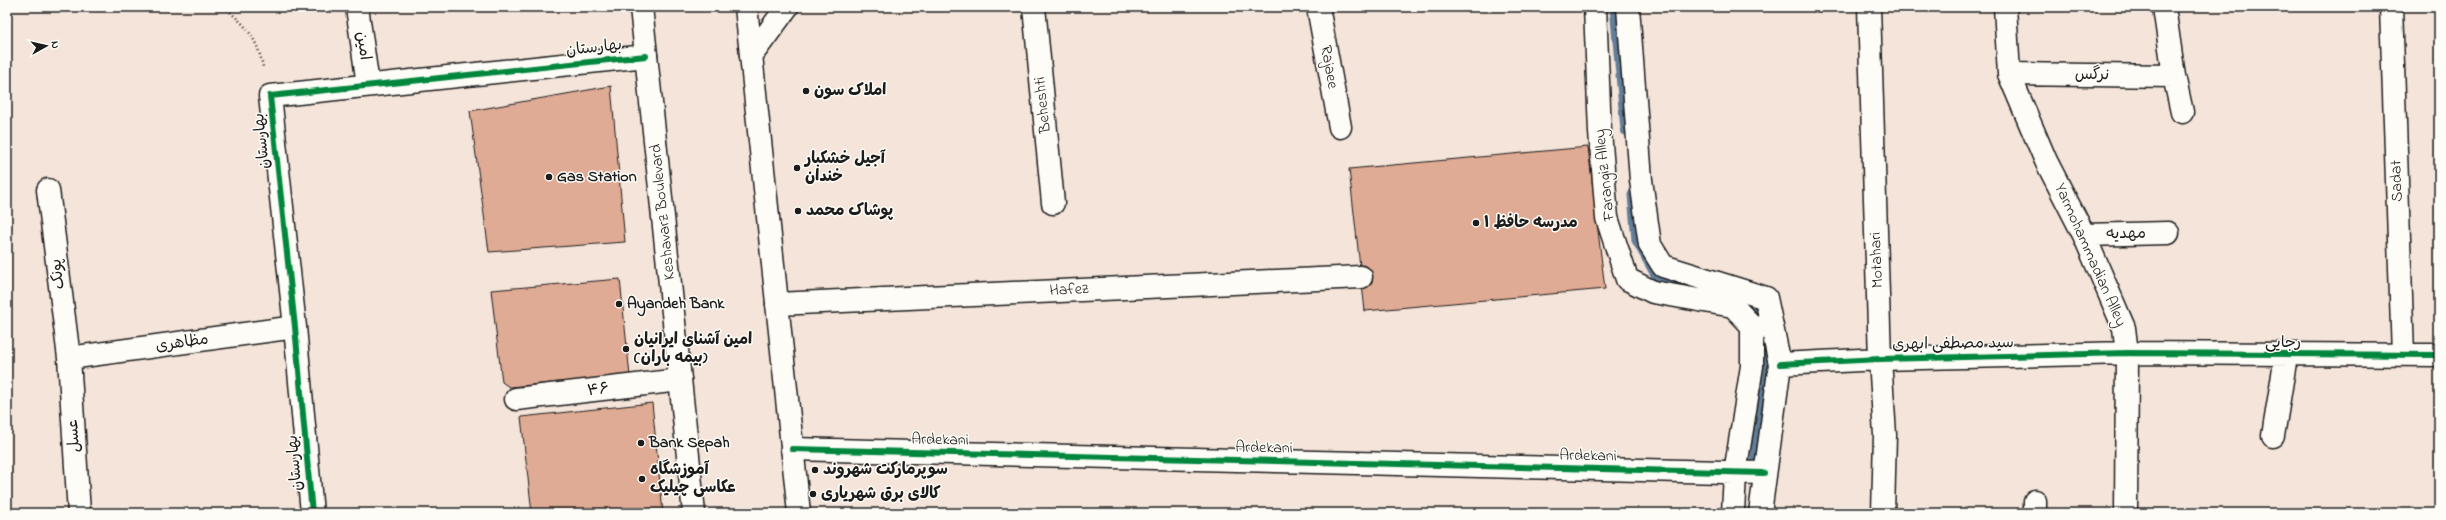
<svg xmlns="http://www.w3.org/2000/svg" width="2446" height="520" font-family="'Indie Flower','Playpen Sans Arabic',sans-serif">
<rect width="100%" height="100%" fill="#f4e4d9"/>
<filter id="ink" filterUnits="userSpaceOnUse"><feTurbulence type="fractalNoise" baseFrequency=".025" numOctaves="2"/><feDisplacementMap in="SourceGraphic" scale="8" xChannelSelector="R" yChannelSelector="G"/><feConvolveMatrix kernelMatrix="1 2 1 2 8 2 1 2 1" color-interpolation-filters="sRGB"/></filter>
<g filter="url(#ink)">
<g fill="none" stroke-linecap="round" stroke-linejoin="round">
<!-- stream -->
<path stroke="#627e98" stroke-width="11" d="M 1615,7 L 1626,130
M 1633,195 L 1637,240 L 1658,278 L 1706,290
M 1742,300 L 1753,303 L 1767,347 L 1754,476"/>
</g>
<!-- building -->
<path fill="#e0ab94" stroke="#1c1c1c" d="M 611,86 L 625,242 L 489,252 L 470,111 Z
M 1588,147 L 1605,289 L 1365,311 L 1349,169 Z
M 620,279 L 630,376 L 509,387 L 502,382 L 491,290 Z
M 652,403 L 663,513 L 532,513 L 521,417 Z"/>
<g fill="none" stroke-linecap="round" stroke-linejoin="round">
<defs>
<path id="minor" d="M 357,7 L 368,85
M 1034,7 L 1053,203
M 1318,7 L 1340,127
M 1595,7 L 1600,132 L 1607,218 L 1627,279 L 1653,292 L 1733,306 L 1752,326 L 1752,366 L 1735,473 L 1733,513
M 1628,7 L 1641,180 L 1650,245 L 1663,266 L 1766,298 L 1780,364 L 1760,513
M 1869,7 L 1880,359 L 1885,435 L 1883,513
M 2005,7 L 2009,74 L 2046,161 L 2084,235 L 2124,328 L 2127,353 L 2126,513
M 2164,7 L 2174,76 L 2182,112
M 2391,7 L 2403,355
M 751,56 L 787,7
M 2009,74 L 2174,76
M 48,190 L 69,358 L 79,513
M 2084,235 L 2168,233
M 777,304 L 1361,277
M 69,358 L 295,327
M 1780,364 L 1880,359 L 2127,353 L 2439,355
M 516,399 L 680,380
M 2273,436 L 2286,356
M 792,449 L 1764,473
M 2035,501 L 2035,513
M 312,513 L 295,327 L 270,96 L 646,56"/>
<path id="major" d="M 641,7 L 694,513
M 746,7 L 799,513"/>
</defs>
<!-- minor casing -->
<use href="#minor" stroke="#1c1c1c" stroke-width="25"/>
<!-- major casing -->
<use href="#major" stroke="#1c1c1c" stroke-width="25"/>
<!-- path -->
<path stroke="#1c1c1c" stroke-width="2.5" stroke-dasharray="1 3" stroke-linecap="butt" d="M 224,7 C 247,26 257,38 263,67"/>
<!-- minor -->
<use href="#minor" stroke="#fdfcf7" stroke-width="22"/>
<!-- major -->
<use href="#major" stroke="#fdfcf7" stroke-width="22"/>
<defs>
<path id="cycleway" d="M 1780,364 L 1880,359 L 2127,353 L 2439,355
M 792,449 L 1764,473
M 312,513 L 295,327 L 270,96 L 646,56"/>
</defs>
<!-- cycleway casing -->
<use href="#cycleway" stroke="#fdfcf7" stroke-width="8"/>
<!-- cycleway -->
<use href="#cycleway" stroke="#00873e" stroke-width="6"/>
</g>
</g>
<!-- markers -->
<g fill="#1c1c1c" stroke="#fdfcf7" stroke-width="1.5">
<circle cx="806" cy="91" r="4"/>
<circle cx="797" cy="168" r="4"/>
<circle cx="549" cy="177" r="4"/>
<circle cx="798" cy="211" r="4"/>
<circle cx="1476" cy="223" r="4"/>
<circle cx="619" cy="304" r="4"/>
<circle cx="626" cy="349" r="4"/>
<circle cx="641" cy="443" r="4"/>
<circle cx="815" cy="470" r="4"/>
<circle cx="642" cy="479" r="4"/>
<circle cx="813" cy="494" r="4"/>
</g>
<g text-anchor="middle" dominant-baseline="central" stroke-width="3" stroke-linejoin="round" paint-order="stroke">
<!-- street labels -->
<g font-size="16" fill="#1c1c1c" stroke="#fdfcf7">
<text transform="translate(363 46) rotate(82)">امین</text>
<text transform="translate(594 48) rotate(-6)">بهارستان</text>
<text transform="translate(1329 67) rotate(80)">Rajaee</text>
<text transform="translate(2092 75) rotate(1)">نرگس</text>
<text transform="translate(1043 105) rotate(-96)">Beheshti</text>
<text transform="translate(262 141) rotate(-96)">بهارستان</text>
<text transform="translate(1605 175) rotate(-96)">Farangiz Alley</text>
<text transform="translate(2397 181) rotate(-92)">Sadat</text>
<text transform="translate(663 212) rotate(-96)">Keshavarz Boulevard</text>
<text transform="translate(2126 234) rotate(-1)">مهدیه</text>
<text transform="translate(2090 255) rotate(66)">Yarmohammadian Alley</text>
<text transform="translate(1877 260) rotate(-92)">Motahari</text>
<text transform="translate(58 274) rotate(-97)">پونک</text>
<text transform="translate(1069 290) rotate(-3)">Hafez</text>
<text transform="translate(182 343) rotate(-8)">مظاهری</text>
<text x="2283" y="343">رجایی</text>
<text transform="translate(1953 344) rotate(-1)">سید مصطفی ابهری</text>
<text transform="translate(598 390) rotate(-7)">۴۶</text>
<text transform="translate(74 436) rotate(-94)">عسل</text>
<text transform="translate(940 440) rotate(1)">Ardekani</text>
<text transform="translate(1264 448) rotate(1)">Ardekani</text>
<text transform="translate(1588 456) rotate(1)">Ardekani</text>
<text transform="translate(295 463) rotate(-95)">بهارستان</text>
</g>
<!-- poi labels -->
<g font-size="16" font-weight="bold" fill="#1c1c1c" stroke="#fdfcf7" text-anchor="start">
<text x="814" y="91">املاک سون</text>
<text x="805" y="159">آجیل خشکبار<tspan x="805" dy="18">خندان</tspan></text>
<text x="557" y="177">Gas Station</text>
<text x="806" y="211">پوشاک محمد</text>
<text x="1484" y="223">مدرسه حافظ ۱</text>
<text x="627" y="304">Ayandeh Bank</text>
<text x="634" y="340">امین آشنای ایرانیان<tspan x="634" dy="18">(بیمه باران)</tspan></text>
<text x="649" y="443">Bank Sepah</text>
<text x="650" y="470">آموزشگاه<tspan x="650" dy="18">عکاسی چیلیک</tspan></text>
<text x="823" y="470">سوپرمارکت شهروند</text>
<text x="821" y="494">کالای برق شهریاری</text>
</g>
</g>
<!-- margin -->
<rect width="2446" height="520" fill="none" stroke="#fdfcf7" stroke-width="24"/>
<rect x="12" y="12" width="2422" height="496" fill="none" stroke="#1c1c1c" stroke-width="1.5" filter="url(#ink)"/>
<!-- north arrow -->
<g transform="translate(46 46) rotate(82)" stroke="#fdfcf7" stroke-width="3" paint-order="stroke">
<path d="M0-3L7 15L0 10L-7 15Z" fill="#1c1c1c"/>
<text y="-6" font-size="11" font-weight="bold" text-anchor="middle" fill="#1c1c1c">N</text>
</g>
</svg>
